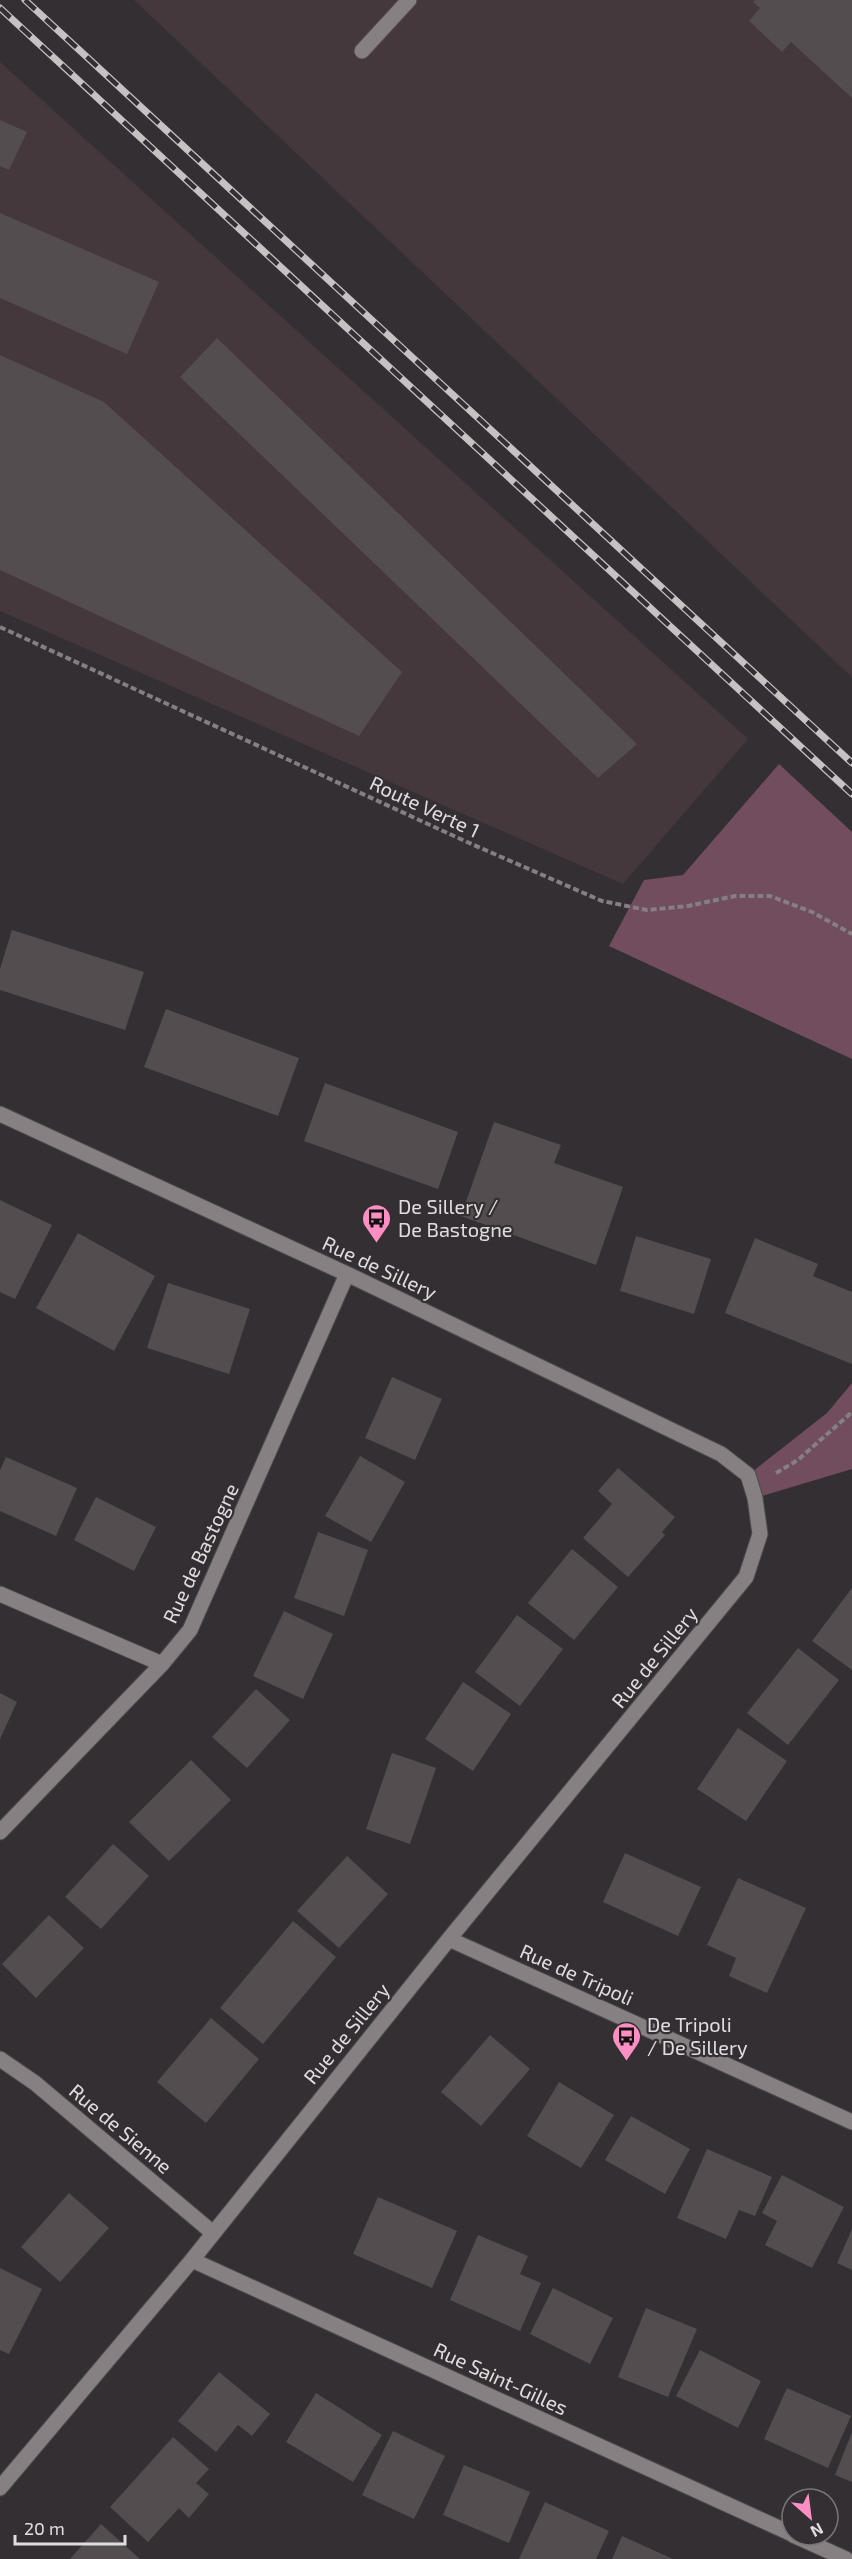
<svg xmlns="http://www.w3.org/2000/svg" width="852" height="2559" font-family="'Exo 2',sans-serif">
<rect width="100%" height="100%" fill="#342f32"/>
<!-- built -->
<path fill="#44383d" d="M 134,0 L 852,0 L 852,677 L 841,667 Z
M 0,62 L 748,739 L 623,884 L 0,611 Z"/>
<!-- green -->
<path fill="#714d5e" d="M 779,764 L 852,832 L 852,1059 L 609,946 L 644,880 L 683,875 Z
M 852,1383 L 852,1469 L 755,1498 L 748,1475 L 827,1413 Z"/>
<!-- building -->
<path fill="#534d4f" d="M 755,0 L 852,0 L 852,98 L 791,42 L 782,52 L 749,21 L 760,8 L 753,2 Z
M 0,120 L 27,132 L 9,170 L 0,166 Z
M 0,213 L 159,282 L 127,354 L 0,298 Z
M 217,338 L 637,744 L 598,778 L 180,377 Z
M 0,355 L 104,402 L 402,672 L 359,736 L 0,570 Z
M 12,930 L 144,972 L 125,1030 L 0,990 L 0,969 Z
M 166,1009 L 299,1058 L 278,1116 L 144,1067 Z
M 325,1083 L 458,1132 L 438,1189 L 304,1141 Z
M 494,1122 L 561,1145 L 554,1163 L 623,1187 L 596,1265 L 461,1216 Z
M 0,1200 L 52,1225 L 15,1299 L 0,1292 Z
M 78,1233 L 155,1276 L 114,1351 L 36,1308 Z
M 636,1236 L 711,1259 L 694,1314 L 620,1291 Z
M 755,1238 L 818,1264 L 813,1276 L 852,1292 L 852,1364 L 725,1313 Z
M 168,1283 L 250,1309 L 229,1374 L 147,1348 Z
M 392,1377 L 442,1399 L 415,1460 L 365,1438 Z
M 360,1456 L 405,1482 L 371,1542 L 325,1516 Z
M 6,1457 L 77,1488 L 56,1536 L 0,1511 L 0,1470 Z
M 618,1468 L 675,1517 L 662,1532 L 665,1535 L 628,1577 L 583,1538 L 612,1504 L 598,1491 Z
M 96,1497 L 156,1527 L 134,1571 L 74,1540 Z
M 318,1532 L 368,1550 L 344,1616 L 294,1598 Z
M 572,1549 L 618,1587 L 574,1640 L 528,1603 Z
M 852,1588 L 852,1670 L 812,1641 Z
M 284,1611 L 333,1634 L 303,1699 L 253,1676 Z
M 517,1615 L 563,1649 L 520,1706 L 475,1672 Z
M 798,1648 L 839,1680 L 788,1745 L 747,1713 Z
M 463,1682 L 511,1714 L 473,1771 L 425,1739 Z
M 256,1689 L 290,1720 L 247,1768 L 212,1737 Z
M 0,1693 L 17,1702 L 0,1739 Z
M 738,1728 L 787,1761 L 746,1821 L 697,1789 Z
M 392,1753 L 436,1768 L 410,1844 L 366,1829 Z
M 191,1760 L 231,1800 L 169,1861 L 129,1822 Z
M 113,1844 L 149,1876 L 101,1929 L 65,1897 Z
M 625,1853 L 701,1887 L 678,1936 L 603,1902 Z
M 347,1856 L 388,1894 L 339,1948 L 297,1911 Z
M 738,1878 L 806,1908 L 767,1993 L 729,1976 L 736,1958 L 707,1945 Z
M 49,1915 L 84,1948 L 36,1998 L 2,1964 Z
M 293,1921 L 336,1957 L 263,2044 L 220,2008 Z
M 211,2018 L 259,2059 L 206,2123 L 157,2082 Z
M 490,2035 L 530,2069 L 481,2126 L 441,2092 Z
M 559,2082 L 614,2115 L 581,2168 L 527,2136 Z
M 631,2116 L 690,2149 L 665,2194 L 605,2160 Z
M 707,2149 L 772,2177 L 755,2216 L 739,2210 L 726,2239 L 677,2218 Z
M 782,2175 L 844,2207 L 812,2268 L 765,2245 L 777,2221 L 762,2213 Z
M 69,2193 L 109,2228 L 60,2282 L 21,2247 Z
M 378,2197 L 457,2231 L 432,2288 L 353,2254 Z
M 852,2229 L 852,2270 L 837,2263 Z
M 478,2235 L 528,2256 L 520,2274 L 541,2283 L 520,2331 L 450,2300 Z
M 0,2268 L 42,2289 L 9,2354 L 0,2350 Z
M 553,2288 L 613,2318 L 590,2364 L 530,2334 Z
M 646,2308 L 697,2329 L 668,2397 L 618,2377 Z
M 700,2350 L 761,2381 L 738,2428 L 676,2396 Z
M 219,2372 L 270,2414 L 252,2436 L 238,2425 L 216,2452 L 178,2421 Z
M 787,2388 L 851,2416 L 828,2468 L 764,2439 Z
M 316,2393 L 382,2435 L 353,2482 L 286,2442 Z
M 393,2431 L 445,2456 L 414,2519 L 362,2495 Z
M 852,2432 L 852,2482 L 835,2475 Z
M 173,2437 L 209,2469 L 196,2483 L 209,2494 L 189,2518 L 179,2508 L 148,2542 L 110,2507 Z
M 464,2465 L 530,2492 L 509,2543 L 443,2515 Z
M 545,2502 L 609,2531 L 596,2559 L 519,2559 Z
M 101,2524 L 140,2559 L 70,2559 Z
M 622,2536 L 673,2559 L 612,2559 Z"/>
<g fill="none" stroke-linecap="round" stroke-linejoin="round">
<defs>
<path id="service" d="M 362,51 L 409,0"/>
<path id="minor" d="M 0,1114 L 347,1274 L 721,1454 L 748,1475 L 755,1498 L 760,1534 L 746,1577 L 449,1939 L 192,2260 L 0,2488
M 0,1594 L 162,1664
M 0,1832 L 162,1664 L 190,1630 L 347,1274
M 449,1939 L 852,2122
M 0,2059 L 35,2083 L 213,2233
M 192,2260 L 792,2534
M 793,2535 L 846,2559"/>
</defs>
<!-- service casing -->
<use href="#service" stroke="#4f4a4c" stroke-width="17"/>
<!-- minor casing -->
<use href="#minor" stroke="#4f4a4c" stroke-width="17"/>
<!-- path -->
<path stroke="#847f82" stroke-width="4" stroke-dasharray="6 3" stroke-linecap="butt" d="M 0,627 L 467,842 L 602,901 L 647,910 L 688,906 L 735,896 L 770,896 L 812,912 L 852,934
M 776,1473 L 798,1460 L 852,1412"/>
<!-- service -->
<use href="#service" stroke="#878083" stroke-width="15"/>
<!-- minor -->
<use href="#minor" stroke="#878083" stroke-width="15"/>
<defs>
<path id="rail" d="M 25,0 L 852,763
M 0,8 L 852,794"/>
</defs>
<!-- rail casing -->
<use href="#rail" stroke="#c6c2c4" stroke-width="7"/>
<!-- rail -->
<use href="#rail" stroke="#342f32" stroke-width="4.5" stroke-dasharray="14" stroke-linecap="butt"/>
</g>
<!-- icons -->
<defs>
<symbol id="bus-pin" viewBox="-11 -11 22 30"><path d="M0 17L-7.5 6A9.5 9.5 0 1 1 7.5 6Z" fill="#fb8fc4" stroke="#342f32"/><path d="M-5-6H5V4H4V6H2V4H-2V6H-4V4H-5ZM-3.5-4V0h7V-4ZM-3.5 1.2v1.5H-2V1.2ZM2 1.2v1.5H3.5V1.2Z" fill="#111"/></symbol>
</defs>
<g fill-rule="evenodd">
<use href="#bus-pin" x="360" y="1202" width="33" height="45"/>
<use href="#bus-pin" x="610" y="2020" width="33" height="45"/>
</g>
<g text-anchor="middle" dominant-baseline="central" stroke-width="4.5" stroke-linejoin="round" paint-order="stroke">
<!-- street labels -->
<g font-size="20" fill="#e1dddf" stroke="#342f32">
<text transform="translate(425 806) rotate(25)">Route Verte 1</text>
<text transform="translate(380 1267) rotate(25)">Rue de Sillery</text>
<text transform="translate(200 1553) rotate(-65)">Rue de Bastogne</text>
<text transform="translate(654 1657) rotate(-51)">Rue de Sillery</text>
<text transform="translate(577 1974) rotate(24)">Rue de Tripoli</text>
<text transform="translate(346 2033) rotate(-51)">Rue de Sillery</text>
<text transform="translate(121 2128) rotate(40)">Rue de Sienne</text>
<text transform="translate(501 2378) rotate(25)">Rue Saint-Gilles</text>
</g>
<!-- poi labels -->
<g font-size="20" fill="#e1dddf" stroke="#342f32" text-anchor="start">
<text x="398" y="1206">De Sillery /<tspan x="398" dy="23">De Bastogne</tspan></text>
<text x="647" y="2024">De Tripoli<tspan x="647" dy="23">/ De Sillery</tspan></text>
</g>
</g>
<!-- north arrow -->
<g transform="translate(810 2517) rotate(152)"><circle r="28" fill="#342f32" stroke="#797577" stroke-width="1.5"/>
<path d="M0-4.5L10 22L0 15L-10 22Z" fill="#fb8fc4"/>
<text y="-9" font-size="16" font-weight="bold" text-anchor="middle" fill="#e1dddf">N</text>
</g>
<!-- scale -->
<path d="M15 2535v9h110v-9" fill="none" stroke="#e1dddf" stroke-width="3"/>
<text x="24" y="2535" font-size="18" fill="#e1dddf" stroke="#342f32" stroke-width="4.5" paint-order="stroke">20 m</text>
</svg>
